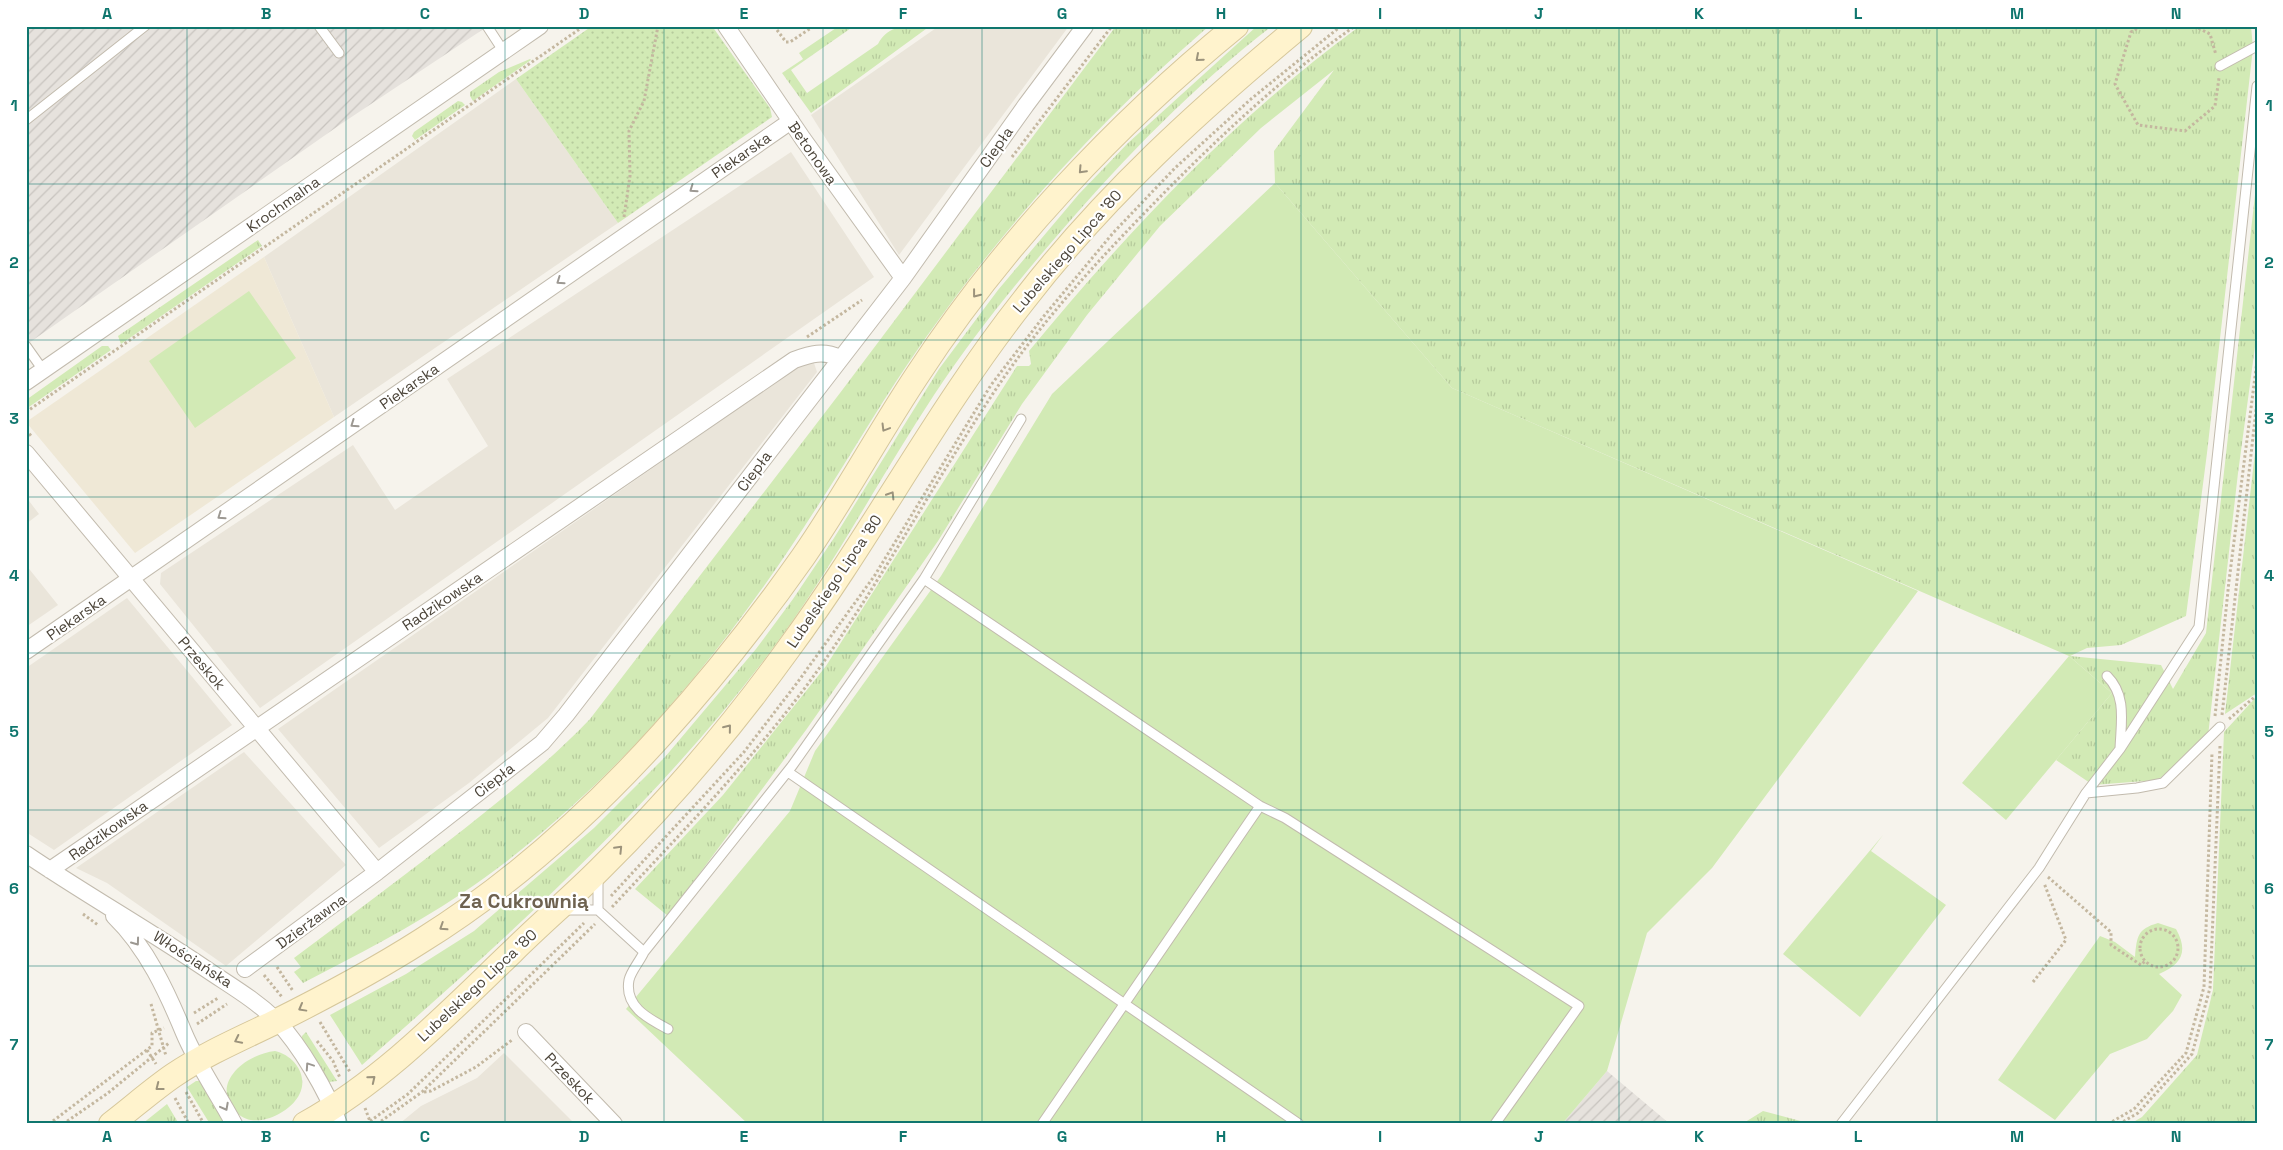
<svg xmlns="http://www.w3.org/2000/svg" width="2283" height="1150" font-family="'Space Grotesk',sans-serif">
<defs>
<pattern id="industrial-furrows" width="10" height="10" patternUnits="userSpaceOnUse" patternTransform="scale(1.25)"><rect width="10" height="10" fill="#e6e2dd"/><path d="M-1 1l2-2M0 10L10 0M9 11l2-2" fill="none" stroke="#c7c3be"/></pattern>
<pattern id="grass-tufts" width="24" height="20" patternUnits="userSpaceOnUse" patternTransform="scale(1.25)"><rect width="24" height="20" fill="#d2eab5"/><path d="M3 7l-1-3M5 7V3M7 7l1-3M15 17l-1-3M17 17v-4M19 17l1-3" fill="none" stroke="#b6ca9c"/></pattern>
<pattern id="park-dots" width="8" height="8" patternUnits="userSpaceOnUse" patternTransform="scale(1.25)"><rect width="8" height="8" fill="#d2eab5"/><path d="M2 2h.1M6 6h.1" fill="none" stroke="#b6ca9c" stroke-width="1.8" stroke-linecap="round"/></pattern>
</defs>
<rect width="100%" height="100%" fill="#f6f3ec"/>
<!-- residential -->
<path fill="#eae5da" d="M 939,26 L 1069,26 L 899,255 L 811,115 Z
M 516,79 L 618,223 L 334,417 L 264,257 Z
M 791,152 L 874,277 L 260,708 L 160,584 L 161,573 L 353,445 L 395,510 L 488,446 L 447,379 Z
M 812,357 L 817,372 L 548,718 L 469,783 L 379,848 L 278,729 Z
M 26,497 L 39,514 L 26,524 Z
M 26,565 L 58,605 L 26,627 Z
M 127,598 L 232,725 L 54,850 L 26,832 L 26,668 Z
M 244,752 L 346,865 L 226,966 L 107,883 L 76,868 Z
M 504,1053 L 575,1124 L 399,1124 L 421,1106 L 477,1078 Z"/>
<!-- industrial -->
<path fill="url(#industrial-furrows)" d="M 26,26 L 488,26 L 341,124 L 26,345 Z
M 1607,1071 L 1670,1124 L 1562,1124 Z"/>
<!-- education -->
<path fill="#efe8d6" d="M 264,257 L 334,417 L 135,553 L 26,422 Z"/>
<!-- grass -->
<path fill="url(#grass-tufts)" d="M 839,26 L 854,26 L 791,70 L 807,93 L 878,44 C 889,23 910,26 930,26 L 811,113 L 782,73 L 803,59 L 799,53 Z
M 1116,26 L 1209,26 C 1094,125 992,239 907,365 C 875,412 848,460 817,507 C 748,615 667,721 571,807 C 537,838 499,869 461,894 C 410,928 357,955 303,983 L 294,972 L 301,967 L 294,958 C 351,915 408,873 464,829 C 508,794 551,760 590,719 L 840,393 Z
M 1257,26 L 1272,26 C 1195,85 1126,156 1062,230 C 1016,283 972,337 934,395 C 876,483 828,577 764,660 C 648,812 505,939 362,1065 L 330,1015 L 406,974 L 474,931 L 594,828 L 665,757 L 756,649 L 793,599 L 834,538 L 939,369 L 998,290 L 1079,194 L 1128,143 Z
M 1360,26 L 2251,26 L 2253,48 L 2207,453 L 2186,616 L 2121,645 L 2087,648 L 2070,656 L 2161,665 L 2173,689 L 2206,633 L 2257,177 L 2257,332 L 2238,473 L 2208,736 L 2158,780 L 2093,785 L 2056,760 L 2112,693 L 2069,656 L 1452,388 L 1275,183 L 1274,151 L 1334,70 L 1261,128 L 1160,226 L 1087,315 L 1022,404 L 938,541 L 876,630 L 806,730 L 668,916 L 635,889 L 723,795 L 826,666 L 1017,366 L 1029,366 L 1031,364 L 1029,351 C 1128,231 1234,118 1360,26 Z
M 530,59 L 531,60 L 473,101 L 470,96 L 470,92 L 499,72 Z
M 458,101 L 462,102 L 465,105 L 415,140 L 412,136 L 414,132 Z
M 258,240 L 262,246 L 121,344 L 118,336 Z
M 102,346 L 108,346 L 111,350 L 26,409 L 26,400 Z
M 2257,435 L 2257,693 L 2225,714 Z
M 2257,696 L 2257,1124 L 2130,1124 L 2142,1117 L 2197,1055 L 2213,990 L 2224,732 Z
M 306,1032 L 337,1081 L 329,1082 L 302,1039 L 302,1036 Z
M 275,1051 C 297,1056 312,1081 295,1101 C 283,1116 253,1129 237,1113 C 208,1084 246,1054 275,1051 Z
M 196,1081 L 200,1081 L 204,1085 L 225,1124 L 210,1124 L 187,1087 Z
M 167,1104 L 179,1124 L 142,1124 Z
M 1763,1111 L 1812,1124 L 1742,1124 Z"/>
<!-- park -->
<path fill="url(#park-dots)" d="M 592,26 L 712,26 L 770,108 L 772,117 L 618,223 L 516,79 Z"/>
<!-- garden -->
<path fill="#d2eab5" d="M 1275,183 L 1452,388 L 1918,591 L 1712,868 L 1647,933 L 1607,1071 L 1562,1124 L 748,1124 L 626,1009 L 790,811 L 815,751 L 941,576 L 1052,394 Z
M 249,291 L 296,358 L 195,428 L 149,361 Z
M 2069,656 L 2112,693 L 2006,820 L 1962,783 Z
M 1883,835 L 1871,851 L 1946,905 L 1860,1017 L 1783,954 Z
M 2158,923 L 2176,929 C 2189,952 2181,965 2159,974 L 2182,995 L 2173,1011 L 2147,1039 L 2110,1054 L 2055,1120 L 1998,1080 L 2100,936 L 2115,942 L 2135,957 C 2137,937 2137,929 2158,923 Z"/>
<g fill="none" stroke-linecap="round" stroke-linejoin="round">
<defs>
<path id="lane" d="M 319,26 L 339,53
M 487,26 L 504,52
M 2220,66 L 2257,46
M 26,120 L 145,26
M 26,346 L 43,370
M 924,579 L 1260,806 L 1285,818 L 1579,1006 L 1495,1124
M 2107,676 C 2127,696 2121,722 2120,749
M 2220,727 L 2163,783 L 2137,788 L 2086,793 L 2120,749 L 2199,627 L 2257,86
M 788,772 L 1299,1124
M 598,878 L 598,910 L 644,952
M 563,910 L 598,910
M 668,1029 C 649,1019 624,1007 629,980 C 631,971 640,961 644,952 L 792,766 L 924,579 L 1021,419
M 1042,1124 L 1260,806
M 1841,1124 L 2039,868 L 2086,793"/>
<path id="street" d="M 726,26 L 803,139 L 903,278
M 26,382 L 540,26
M 26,453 L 377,872
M 26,651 L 791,121
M 26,854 C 85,894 147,929 206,969 C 231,986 254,999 276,1020 C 300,1045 327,1091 339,1124
M 50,870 L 794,360 C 811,354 823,350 840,358
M 114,916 C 147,948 167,992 184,1033 C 197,1064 218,1094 234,1124
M 245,969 L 377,872 L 542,743 L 566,715 L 903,278 L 1026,105 L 1085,26
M 526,1032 L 614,1124"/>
<path id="secondary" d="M 111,1124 C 132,1108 152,1090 174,1075 C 205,1054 240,1039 273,1023 C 323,998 374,971 421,941 C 511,885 592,812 663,733 C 713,678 760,618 803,557 C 844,498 878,434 918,374 C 1002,245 1117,123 1236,26
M 305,1124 C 384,1080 447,1014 512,952 C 540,924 571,898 599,870 C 669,801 732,727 789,648 C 872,535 937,410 1024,300 C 1104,196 1200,109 1300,26"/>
</defs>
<!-- lane casing -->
<use href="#lane" stroke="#c2bbae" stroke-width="11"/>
<!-- street casing -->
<use href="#street" stroke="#c2bbae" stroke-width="18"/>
<!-- secondary casing -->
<use href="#secondary" stroke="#d6c79b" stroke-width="26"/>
<!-- path -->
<path stroke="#c4b79f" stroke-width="3" stroke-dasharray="2.5 2.5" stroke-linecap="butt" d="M 774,26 L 786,42 L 790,42 L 814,26
M 2141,26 L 2131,32 L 2115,84 L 2138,125 L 2185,131 L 2215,106 L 2219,78
M 2194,26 L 2210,34 L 2216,55
M 1012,157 L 1112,26
M 624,217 L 630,176 L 629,131 L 644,101 L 658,26
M 807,337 L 862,300
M 26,412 L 584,26
M 26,430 L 32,437
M 2222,715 L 2257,401
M 2215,716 L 2229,581 L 2257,361
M 2229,719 L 2257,695
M 2048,877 L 2111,932 L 2111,945 L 2141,965 L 2145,961
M 611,896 L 744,752 L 797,683 L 875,575 L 991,385 L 1044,316 L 1113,233 L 1175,168 L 1251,99 L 1341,26
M 612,907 C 686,828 763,749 825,660 C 886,572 937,478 996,389 C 1043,319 1103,255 1162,195 C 1222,134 1285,75 1355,26
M 83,914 L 98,925
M2140 948a19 19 0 1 1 38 0a19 19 0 1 1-38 0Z
M 277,967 L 293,991
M 264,975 L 282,997
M 2033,982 L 2066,940 L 2044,883
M 151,1004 L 166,1056
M 194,1013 L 218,998
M 320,1022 L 350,1072
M 197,1024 L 227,1004
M 317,1041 L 333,1061 L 340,1078
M 147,1050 L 156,1064
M 186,1092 L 204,1124
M 424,1092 L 431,1091 L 476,1067 L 512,1040
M 175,1098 L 189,1124
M 365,1108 L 371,1124
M 49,1124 L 152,1046 L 152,1033 L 164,1028
M 63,1124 L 108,1093 L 169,1043
M 366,1124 L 408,1094 L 584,923
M 377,1124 L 422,1092 L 595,924
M 2108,1124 L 2134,1109 L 2186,1053 L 2204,987 L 2212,753
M 2119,1124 L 2138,1113 L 2192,1054 L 2210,988 L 2220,746"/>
<!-- lane -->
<use href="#lane" stroke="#fff" stroke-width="9"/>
<!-- street -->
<use href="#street" stroke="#fff" stroke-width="16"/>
<!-- secondary -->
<use href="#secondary" stroke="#fff3cd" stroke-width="24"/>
</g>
<!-- one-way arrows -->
<defs><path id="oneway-chevron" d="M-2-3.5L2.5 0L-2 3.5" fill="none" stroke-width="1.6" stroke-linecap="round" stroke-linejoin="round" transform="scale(1.25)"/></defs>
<g stroke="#9c937c">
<use href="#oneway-chevron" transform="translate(1199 58) rotate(139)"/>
<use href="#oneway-chevron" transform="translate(1082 170) rotate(133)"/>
<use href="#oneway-chevron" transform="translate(976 294) rotate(128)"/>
<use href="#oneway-chevron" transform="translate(885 428) rotate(121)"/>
<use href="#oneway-chevron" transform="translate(891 495) rotate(-58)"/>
<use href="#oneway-chevron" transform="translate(728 728) rotate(-51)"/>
<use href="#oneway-chevron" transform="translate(619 849) rotate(-46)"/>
<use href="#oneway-chevron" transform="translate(443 927) rotate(147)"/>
<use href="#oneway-chevron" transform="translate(302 1008) rotate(151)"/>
<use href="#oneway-chevron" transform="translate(238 1040) rotate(154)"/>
<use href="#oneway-chevron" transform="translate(372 1079) rotate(-39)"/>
<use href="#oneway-chevron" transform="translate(159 1087) rotate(142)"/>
</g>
<g stroke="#9c9892">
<use href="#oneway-chevron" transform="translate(693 189) rotate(145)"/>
<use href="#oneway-chevron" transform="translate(560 281) rotate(145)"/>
<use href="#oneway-chevron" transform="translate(354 424) rotate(145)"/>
<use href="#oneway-chevron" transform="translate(221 516) rotate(145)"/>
<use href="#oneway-chevron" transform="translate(136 942) rotate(54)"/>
<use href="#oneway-chevron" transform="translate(309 1066) rotate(-124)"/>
<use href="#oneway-chevron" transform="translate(225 1107) rotate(62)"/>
</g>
<!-- grid -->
<path fill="none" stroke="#0f766e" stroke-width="1" stroke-opacity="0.55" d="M 187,26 L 187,1124M 346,26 L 346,1124M 505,26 L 505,1124M 664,26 L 664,1124M 823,26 L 823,1124M 982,26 L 982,1124M 1142,26 L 1142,1124M 1301,26 L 1301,1124M 1460,26 L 1460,1124M 1619,26 L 1619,1124M 1778,26 L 1778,1124M 1937,26 L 1937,1124M 2096,26 L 2096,1124M 26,184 L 2257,184M 26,340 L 2257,340M 26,497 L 2257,497M 26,653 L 2257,653M 26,810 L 2257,810M 26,966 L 2257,966"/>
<g text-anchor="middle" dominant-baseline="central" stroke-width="4.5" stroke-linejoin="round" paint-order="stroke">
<!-- street labels -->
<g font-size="15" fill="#4b4439" stroke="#fff">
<text transform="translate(996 147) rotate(-55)">Ciepła</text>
<text transform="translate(813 153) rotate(55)">Betonowa</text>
<text transform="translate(741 155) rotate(-35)">Piekarska</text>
<text transform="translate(283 204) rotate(-35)">Krochmalna</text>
<text transform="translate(1067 251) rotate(-49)">Lubelskiego Lipca '80</text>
<text transform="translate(409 386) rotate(-35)">Piekarska</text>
<text transform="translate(754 471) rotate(-53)">Ciepła</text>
<text transform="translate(834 581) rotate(-56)">Lubelskiego Lipca '80</text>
<text transform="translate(442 601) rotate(-34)">Radzikowska</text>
<text transform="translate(76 617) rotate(-35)">Piekarska</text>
<text transform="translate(202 663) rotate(50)">Przeskok</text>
<text transform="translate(494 780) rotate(-38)">Ciepła</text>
<text transform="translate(108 830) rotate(-35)">Radzikowska</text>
<text transform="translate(311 921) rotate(-36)">Dzierżawna</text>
<text transform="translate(193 959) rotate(33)">Włościańska</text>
<text transform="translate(477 985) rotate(-43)">Lubelskiego Lipca '80</text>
<text transform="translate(570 1078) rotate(46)">Przeskok</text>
</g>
<!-- district labels -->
<g font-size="20" font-weight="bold" fill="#6e6250" stroke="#fff">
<text x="524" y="901">Za Cukrownią</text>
</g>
</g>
<!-- border -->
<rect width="2283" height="1150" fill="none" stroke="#ffffff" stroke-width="55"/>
<rect x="28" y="28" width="2228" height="1094" fill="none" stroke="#0f766e" stroke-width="2"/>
<g font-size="16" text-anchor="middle" font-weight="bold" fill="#0f766e">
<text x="107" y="19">A</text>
<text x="266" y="19">B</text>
<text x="425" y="19">C</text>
<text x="584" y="19">D</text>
<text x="744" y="19">E</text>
<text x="903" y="19">F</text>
<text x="1062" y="19">G</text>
<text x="1221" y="19">H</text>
<text x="1380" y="19">I</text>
<text x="1539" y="19">J</text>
<text x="1699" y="19">K</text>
<text x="1858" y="19">L</text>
<text x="2017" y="19">M</text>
<text x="2176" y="19">N</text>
<text x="14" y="111">1</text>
<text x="2269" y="111">1</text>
<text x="14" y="268">2</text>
<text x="2269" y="268">2</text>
<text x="14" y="424">3</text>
<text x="2269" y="424">3</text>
<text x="14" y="581">4</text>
<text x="2269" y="581">4</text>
<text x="14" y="737">5</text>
<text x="2269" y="737">5</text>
<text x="14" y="894">6</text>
<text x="2269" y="894">6</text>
<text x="14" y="1050">7</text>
<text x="2269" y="1050">7</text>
<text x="107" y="1142">A</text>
<text x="266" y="1142">B</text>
<text x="425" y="1142">C</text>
<text x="584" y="1142">D</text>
<text x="744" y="1142">E</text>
<text x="903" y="1142">F</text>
<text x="1062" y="1142">G</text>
<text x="1221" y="1142">H</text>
<text x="1380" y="1142">I</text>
<text x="1539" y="1142">J</text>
<text x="1699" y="1142">K</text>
<text x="1858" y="1142">L</text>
<text x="2017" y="1142">M</text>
<text x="2176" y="1142">N</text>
</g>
</svg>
